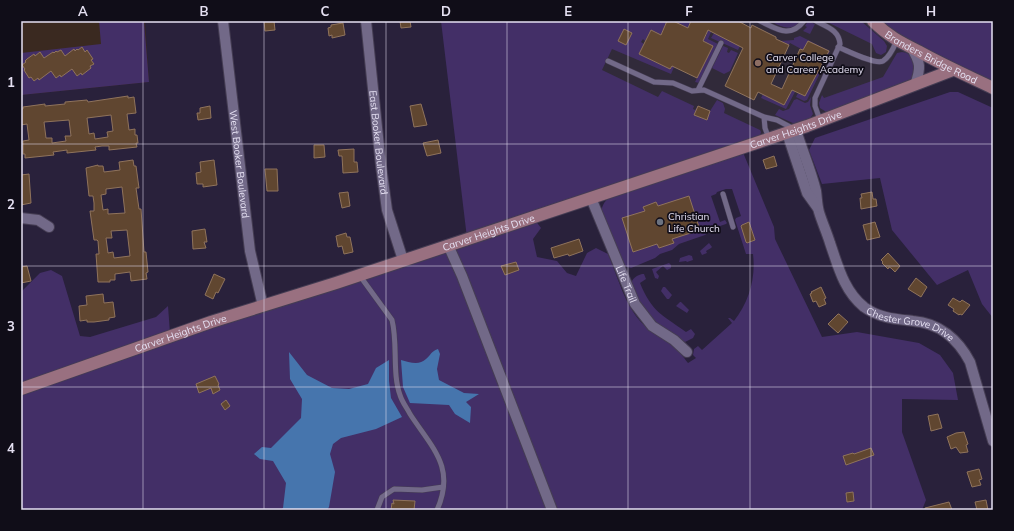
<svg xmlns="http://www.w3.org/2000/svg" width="1014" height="531" font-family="Mulish,sans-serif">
<rect width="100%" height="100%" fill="#29213b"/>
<!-- commercial -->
<path fill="#3a2920" d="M 21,21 L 145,21 L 149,82 L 21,95 Z"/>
<!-- education -->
<path fill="#312a3a" d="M 441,21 L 872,21 L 911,48 L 914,85 L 620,187 Z"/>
<!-- green -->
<path fill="#432f67" d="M 99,21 L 144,21 L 149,82 L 21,95 L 21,53 L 101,44 Z
M 441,21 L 691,21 L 680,44 L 651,30 L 645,41 L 643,39 L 641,42 L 644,44 L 639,54 L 670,69 L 676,59 L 679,69 L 674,67 L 671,74 L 612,49 L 602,70 L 658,97 L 662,91 L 694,106 L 693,109 L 695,110 L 698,106 L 710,111 L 717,100 L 723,103 L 725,109 L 724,113 L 760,130 L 761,132 L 760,136 L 467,238 Z
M 770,21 L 800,21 C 792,33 780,26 770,21 Z
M 808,21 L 815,24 L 810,34 L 803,31 L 807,27 L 805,26 Z
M 825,21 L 861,21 L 884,41 L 887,46 L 886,52 L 881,55 L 876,53 L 872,44 Z
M 875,21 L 993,21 L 993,87 Z
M 703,28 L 711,32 L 708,39 L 718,44 L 699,83 L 695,82 L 713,46 L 703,41 L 707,34 L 701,31 Z
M 714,33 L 740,46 L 738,50 L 711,38 Z
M 800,36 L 830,51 L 821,69 L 820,69 L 828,51 L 808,41 L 803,50 L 790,43 L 789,45 L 780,41 L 794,40 L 794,38 Z
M 723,46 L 728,48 L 727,52 L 729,53 L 731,50 L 738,53 L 730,71 L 724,74 L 712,68 Z
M 902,52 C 913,53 918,64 914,75 C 913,78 910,80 908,83 L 828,113 L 820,108 L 819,103 L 822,95 L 824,98 L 883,77 L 897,53 Z
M 817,71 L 820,73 L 807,100 L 804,101 L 796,97 L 798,93 L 805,96 Z
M 792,90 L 795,92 L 786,109 L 761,98 L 763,94 L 784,105 Z
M 950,92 L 958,92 L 993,108 L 993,318 L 982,304 L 968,270 L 937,285 L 892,230 L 880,178 L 822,184 L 809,150 L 815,138 Z
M 811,97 L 810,105 L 813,114 L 809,120 L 795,124 L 775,115 L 779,109 L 783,111 L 789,109 L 794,100 L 797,99 L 805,103 L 808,102 Z
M 742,150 L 774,227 L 775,239 L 822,337 L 857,332 L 919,343 L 940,355 L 953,373 L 958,400 L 902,399 L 902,432 L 926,500 L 922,510 L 21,510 L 21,392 L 535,220 L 541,228 L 533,239 L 537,257 L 557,261 L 567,273 L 576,276 L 587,253 L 596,248 L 608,254 C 618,277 625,307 644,325 C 652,333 663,337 672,344 C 679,350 683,357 688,363 L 696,358 L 693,355 L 694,349 L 698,346 L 702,350 L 732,323 L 728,318 L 730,318 L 734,321 C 749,302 756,278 753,254 L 746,254 L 735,220 L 736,218 L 741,216 L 732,189 L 726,189 L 717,192 L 716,194 L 711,196 L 720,222 L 725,220 L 727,223 L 726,224 L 714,228 L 705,235 L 679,244 L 672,250 L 660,254 L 655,258 L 631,268 L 624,266 L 601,213 C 603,199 610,197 622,190 Z
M 709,243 L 712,247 L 711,248 L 706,251 L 707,253 L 702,255 L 700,251 Z
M 689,255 L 692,256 L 693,260 L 687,262 L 686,261 L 679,262 L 680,258 Z
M 669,263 L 671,265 L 671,268 L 667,270 L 663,266 L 656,272 L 659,276 L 658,279 L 655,278 L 652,269 Z
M 51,270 L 62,276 L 80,336 L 90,337 L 156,317 L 168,306 L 170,333 L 21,383 L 21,292 L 40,273 Z
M 642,274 L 644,274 L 646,279 L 640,283 C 652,312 661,314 686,332 L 691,329 L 695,334 L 693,338 L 685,342 C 672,336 649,320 642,308 C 638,301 635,293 631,285 C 632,278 636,276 642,274 Z
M 663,287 L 665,287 L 672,295 L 669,299 L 667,299 L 661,291 Z
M 680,302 L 681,302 L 689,310 L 687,313 L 676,306 Z"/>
<!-- water -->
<path fill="#4675ad" d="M 438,349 L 440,354 L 437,369 L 439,380 L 464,393 L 479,394 L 466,402 L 471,407 L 470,423 L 455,414 L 449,405 L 410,403 L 403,387 L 401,360 C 409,362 419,366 426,359 C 432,354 430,352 438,349 Z
M 289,352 L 307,375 L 332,388 L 349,389 L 368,384 L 376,368 L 389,360 L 389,381 L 391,398 L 402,417 L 376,429 L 341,438 L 333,444 L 330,454 L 335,472 L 329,507 L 327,510 L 281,510 L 283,508 L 286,483 L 273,461 L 260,459 L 254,454 L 262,447 L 271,448 L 301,418 L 302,399 L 290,379 Z"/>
<!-- building -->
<path fill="#604630" stroke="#8f735c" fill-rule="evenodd" d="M 264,21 L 274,21 L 275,30 L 265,31 Z
M 400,21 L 410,21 L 411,27 L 401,28 Z
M 667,21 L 673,21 L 688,28 L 691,21 L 738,21 L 751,28 L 752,25 L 776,37 L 776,39 L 789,45 L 771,84 L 782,89 L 800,49 L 803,50 L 808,41 L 829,51 L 805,96 L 792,90 L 784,105 L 758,92 L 754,100 L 725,86 L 743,48 L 708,30 L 703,41 L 713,46 L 697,78 L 672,66 L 670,69 L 639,54 L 651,30 L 661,35 Z
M 343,23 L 345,35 L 332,38 L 332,35 L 329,36 L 328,28 L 331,27 L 331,25 Z
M 624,29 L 632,33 L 626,45 L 618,41 Z
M 82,47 L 85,52 L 87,50 L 93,59 L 91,60 L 94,64 L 90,66 L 91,68 L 82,75 L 81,73 L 77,76 L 72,69 L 61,77 L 60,75 L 56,78 L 51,71 L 39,80 L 38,78 L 34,81 L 31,77 L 29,78 L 24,70 L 25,69 L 22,65 L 26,62 L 25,61 L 27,59 L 34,54 L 35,56 L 40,52 L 44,58 L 53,52 L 54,53 L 56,51 L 57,52 L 61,50 L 65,56 L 74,49 L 75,51 L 77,49 L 78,50 Z
M 128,96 L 128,98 L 134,97 L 136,113 L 127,114 L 129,130 L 135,129 L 135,135 L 137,135 L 138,143 L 136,143 L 137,147 L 109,150 L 109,146 L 102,146 L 95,147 L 96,150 L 67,153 L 67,150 L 53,152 L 54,155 L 25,158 L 25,154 L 23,154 L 23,141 L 29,140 L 27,124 L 21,125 L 21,109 L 23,109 L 23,107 L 45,104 L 45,106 L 65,104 L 65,102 L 87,100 L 88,102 ZM 111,115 L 113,131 L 107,132 L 108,137 L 95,139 L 94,133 L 89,134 L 87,118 ZM 69,120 L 71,136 L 65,136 L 66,141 L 52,143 L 52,138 L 46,138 L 44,122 Z
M 421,104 L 427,125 L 414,127 L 410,106 Z
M 210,106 L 211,118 L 198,120 L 197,113 L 200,113 L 200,108 Z
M 698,106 L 710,111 L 707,120 L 694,115 Z
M 438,140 L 441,153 L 427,156 L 423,143 Z
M 314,145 L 324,145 L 325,157 L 314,158 Z
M 354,149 L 354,162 L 357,162 L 358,172 L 343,173 L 342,156 L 339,156 L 338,150 Z
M 774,156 L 777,166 L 766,169 L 763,160 Z
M 133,160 L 134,166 L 136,166 L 139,188 L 136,188 L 139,209 L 141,209 L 144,252 L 146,252 L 148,272 L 146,273 L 147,279 L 131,281 L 130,272 L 115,274 L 115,280 L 110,280 L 110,282 L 98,282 L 96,254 L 99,254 L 98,241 L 97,240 L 94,240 L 90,211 L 94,211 L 94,203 L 93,196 L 89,196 L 86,168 L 98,165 L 98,166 L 103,166 L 104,172 L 120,170 L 119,162 ZM 122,187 L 125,213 L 108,214 L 108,209 L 103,210 L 101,195 L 106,194 L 106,189 ZM 127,230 L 130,256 L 114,258 L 113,252 L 108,253 L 106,238 L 112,238 L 111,231 Z
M 214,160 L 217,185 L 203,187 L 203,184 L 197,184 L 196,173 L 201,172 L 200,162 Z
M 265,169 L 277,169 L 278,191 L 267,191 Z
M 29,174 L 31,203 L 21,205 L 21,175 Z
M 348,192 L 350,206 L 342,208 L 339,193 Z
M 872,192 L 873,199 L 876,199 L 877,206 L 861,209 L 860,198 L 862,198 L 861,194 Z
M 689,196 L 700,230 L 672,239 L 674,243 L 659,248 L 657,244 L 633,252 L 622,218 L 645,211 L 643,207 L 656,202 L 658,206 Z
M 749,222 L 755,240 L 747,243 L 746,242 L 741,226 L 742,225 Z
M 875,222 L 880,237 L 867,240 L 863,225 Z
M 205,229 L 207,242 L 204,242 L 206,248 L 193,249 L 192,231 Z
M 346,233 L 347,237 L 350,237 L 353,252 L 344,254 L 342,246 L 338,247 L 336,236 Z
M 579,239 L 583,251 L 569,256 L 568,254 L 554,258 L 551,248 Z
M 888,253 L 900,266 L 895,272 L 891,268 L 889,267 L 888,269 L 882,263 L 883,262 L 881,260 Z
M 516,262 L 519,270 L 505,275 L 501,266 Z
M 27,266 L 31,281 L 21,283 L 21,267 Z
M 214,274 L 225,279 L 218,293 L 216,292 L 213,299 L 205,295 Z
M 916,278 L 927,287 L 921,297 L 908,289 Z
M 821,287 L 826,298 L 824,299 L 826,304 L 819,307 L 816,301 L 813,302 L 810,294 L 812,293 L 811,292 Z
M 103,294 L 104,303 L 113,302 L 115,317 L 109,318 L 109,320 L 94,322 L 87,322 L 87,320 L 80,321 L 79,306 L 87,305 L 86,296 Z
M 953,298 L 960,302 L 962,300 L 970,305 L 962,315 L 960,314 L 959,315 L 953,311 L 954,309 L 948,305 Z
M 838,314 L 839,314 L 848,322 L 838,333 L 828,324 Z
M 215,376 L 219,384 L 218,385 L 220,390 L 213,394 L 211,388 L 199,393 L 196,384 Z
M 226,400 L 230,406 L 225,410 L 221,404 Z
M 938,414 L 942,428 L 931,431 L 928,416 Z
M 964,432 L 968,444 L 966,445 L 968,452 L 960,453 L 956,447 L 951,449 L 947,437 L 956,433 Z
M 871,448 L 874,455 L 846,465 L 843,456 L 853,453 L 854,454 Z
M 979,469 L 982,479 L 979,480 L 981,485 L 972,487 L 967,472 Z
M 853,492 L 854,501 L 847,502 L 846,493 Z
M 393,500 L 415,501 L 414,510 L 391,510 L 392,503 L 394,504 Z
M 986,500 L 988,510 L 977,510 L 975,502 Z
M 949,502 L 952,510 L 925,510 L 925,508 Z"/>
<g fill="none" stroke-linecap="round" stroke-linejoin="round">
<defs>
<path id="lane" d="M 760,21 C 777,29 790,39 804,21
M 816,21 C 827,27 839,30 840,44 L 815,98 L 815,106 L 820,120
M 838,47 C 848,51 875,65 883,61 C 890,57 894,47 897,40
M 608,61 L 654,82 L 673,83 L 692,91 L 704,90 L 764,117 L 777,120 L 794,129
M 698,90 L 721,43
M 764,117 L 765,128 L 769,139
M 723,194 L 733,227
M 360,276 L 392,320 C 398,344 392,373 400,395 C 402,402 407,408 410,414 C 432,448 456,467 437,510
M 377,510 L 382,497 L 394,489 L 422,490 L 443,487"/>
<g id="street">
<path id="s1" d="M 223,21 L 250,251 L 263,306"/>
<path id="s2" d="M 366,21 L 381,166 L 387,210 L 403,260"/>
<path d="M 911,47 C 921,63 921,68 915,85"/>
<path id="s3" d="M 796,130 C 802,150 811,170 816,191 C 817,198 817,205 819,212 C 822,222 827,233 830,243 C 838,266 844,291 864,307 C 879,318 895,319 913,321 C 939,323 958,339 970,362 L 993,441"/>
<path d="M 787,133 L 807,193 L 817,207"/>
<path id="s4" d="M 591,198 L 635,304 L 652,326 L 674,340 L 687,352"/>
<path d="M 21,218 L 38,220 L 49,227"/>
<path d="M 448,245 L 462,276 L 552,510"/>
</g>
<g id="secondary">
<path id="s5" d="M 873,21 C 888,36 900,42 918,51 C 943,65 968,76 993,88"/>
<path id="s6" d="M 21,389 L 211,322 L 336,283 L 807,126 L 953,70"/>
</g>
</defs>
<!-- lane casing -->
<use href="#lane" stroke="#453d53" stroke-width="6"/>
<!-- street casing -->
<use href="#street" stroke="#453d53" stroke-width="12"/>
<!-- secondary casing -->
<use href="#secondary" stroke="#453d53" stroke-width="14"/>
<!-- lane -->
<use href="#lane" stroke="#726988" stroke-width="5"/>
<!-- street -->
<use href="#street" stroke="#726988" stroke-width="10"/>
<!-- secondary -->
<use href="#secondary" stroke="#997080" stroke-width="12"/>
</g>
<!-- grid -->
<path fill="none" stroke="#e5e0f2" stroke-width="1" stroke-opacity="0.55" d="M 143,21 L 143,510M 264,21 L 264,510M 386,21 L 386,510M 507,21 L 507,510M 628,21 L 628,510M 750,21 L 750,510M 871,21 L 871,510M 21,144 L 993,144M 21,266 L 993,266M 21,387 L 993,387"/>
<!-- markers -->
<circle fill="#8d6e63" stroke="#100d18" stroke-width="1.5" cx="758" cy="63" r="4"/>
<circle fill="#6b7280" stroke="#100d18" stroke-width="1.5" cx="660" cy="222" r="4"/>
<g text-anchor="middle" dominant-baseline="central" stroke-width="3.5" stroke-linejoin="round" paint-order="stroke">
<!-- street labels -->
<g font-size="10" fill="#e5e0f2" stroke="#100d18">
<text stroke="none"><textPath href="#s5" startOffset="69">Branders Bridge Road</textPath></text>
<text stroke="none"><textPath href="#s6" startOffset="817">Carver Heights Drive</textPath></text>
<text stroke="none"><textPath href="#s2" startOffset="122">East Booker Boulevard</textPath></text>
<text stroke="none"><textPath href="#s1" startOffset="144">West Booker Boulevard</textPath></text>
<text stroke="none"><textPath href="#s6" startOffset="493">Carver Heights Drive</textPath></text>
<text stroke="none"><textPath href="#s4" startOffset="93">Life Trail</textPath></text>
<text stroke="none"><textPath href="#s3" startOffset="242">Chester Grove Drive</textPath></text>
<text stroke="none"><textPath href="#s6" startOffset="169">Carver Heights Drive</textPath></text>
</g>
<!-- poi labels -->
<g font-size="10" fill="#e5e0f2" stroke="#100d18" text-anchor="start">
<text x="766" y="57">Carver College<tspan x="766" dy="12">and Career Academy</tspan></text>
<text x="668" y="216">Christian<tspan x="668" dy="12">Life Church</tspan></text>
</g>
</g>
<!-- border -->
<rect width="1014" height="531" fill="none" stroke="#100d18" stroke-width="44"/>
<rect x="22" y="22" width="970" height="487" fill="none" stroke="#e5e0f2" stroke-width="1.5"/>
<g font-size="13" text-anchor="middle" font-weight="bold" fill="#e5e0f2">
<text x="83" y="16">A</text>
<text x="204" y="16">B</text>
<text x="325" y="16">C</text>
<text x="446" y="16">D</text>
<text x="568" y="16">E</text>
<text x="689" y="16">F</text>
<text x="810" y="16">G</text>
<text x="931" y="16">H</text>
<text x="11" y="87">1</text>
<text x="11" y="209">2</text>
<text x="11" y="331">3</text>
<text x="11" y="453">4</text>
</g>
</svg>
